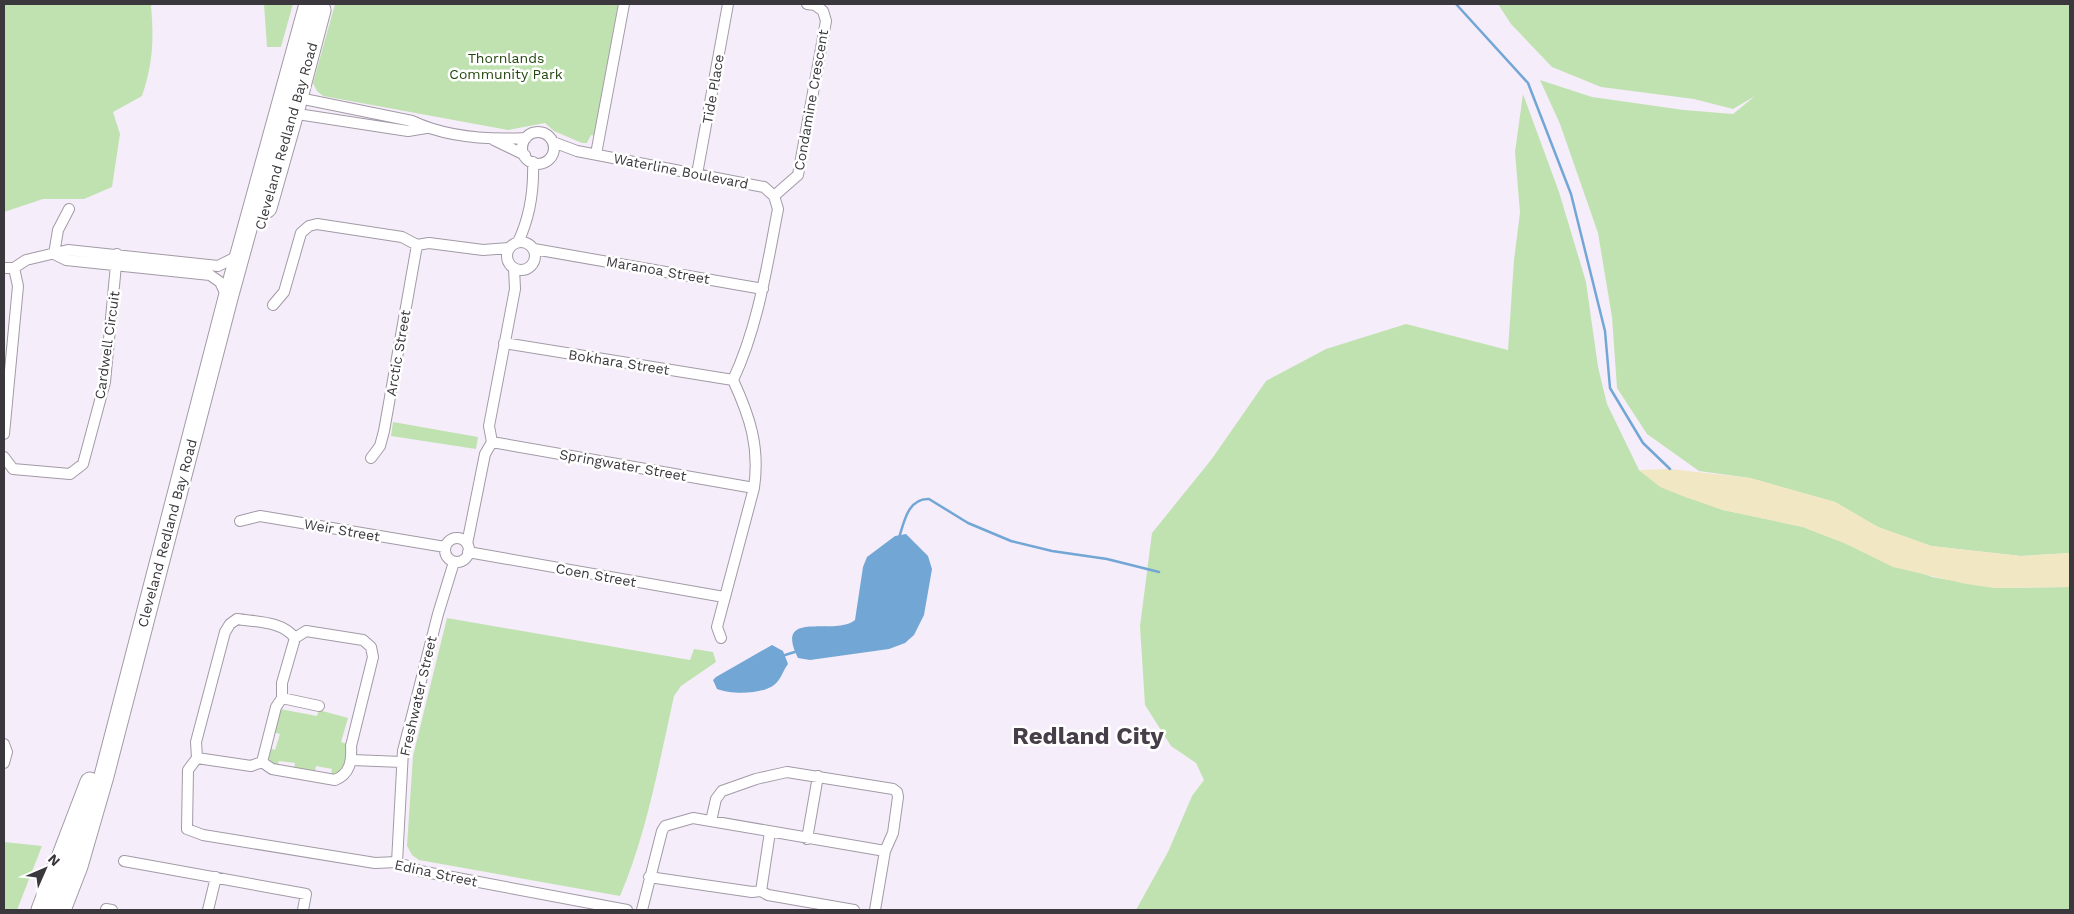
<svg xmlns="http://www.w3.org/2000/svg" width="2074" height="914" font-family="'Work Sans',sans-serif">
<rect width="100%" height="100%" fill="#f6edfa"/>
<!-- green -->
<path fill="#c0e2b0" d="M 4,4 L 154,4 L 151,6 C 154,40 153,63 142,96 L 113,112 L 120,134 L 112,187 L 84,199 L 43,199 L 4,212 Z
M 264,4 L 293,4 L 281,47 L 267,47 Z
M 335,4 L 618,4 L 595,136 L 591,135 L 587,143 L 582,143 L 554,131 L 545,123 L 508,130 L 323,96 L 317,91 L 313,83 Z
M 1498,4 L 2070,4 L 2070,553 L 2021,556 L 1931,546 L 1878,527 L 1835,502 L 1750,478 L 1699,471 L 1647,434 L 1617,388 L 1612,317 L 1598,233 L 1560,124 L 1540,80 L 1592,97 L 1684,110 L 1733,114 L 1755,96 L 1733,109 L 1694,99 L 1601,87 L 1552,67 L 1511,24 Z
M 1523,94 L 1559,192 L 1586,282 L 1598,367 L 1607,404 L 1639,470 L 1660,486 L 1723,510 L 1803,527 L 1932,577 L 1996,588 L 2070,587 L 2070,910 L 1136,910 L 1168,852 L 1192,796 L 1204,780 L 1196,763 L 1171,746 L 1145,705 L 1140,626 L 1152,533 L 1211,460 L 1266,381 L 1326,349 L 1406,324 L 1508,350 L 1514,260 L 1520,213 L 1515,152 Z
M 393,422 L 478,437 L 476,449 L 391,436 Z
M 447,618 L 690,660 L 694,649 L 713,652 L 716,662 L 681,686 L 674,696 C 659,763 647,833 620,896 L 419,860 L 412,855 L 407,846 L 413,756 Z
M 280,709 L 317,716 L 319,710 L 348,718 L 341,742 L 347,744 C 347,757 346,773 331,775 L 332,769 L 316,766 L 315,772 L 308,769 L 294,769 L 295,763 L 279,761 L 277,766 L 270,762 L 268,754 L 269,748 L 275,750 L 280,734 L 273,732 Z
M 4,842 L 42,846 L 17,910 L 4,910 Z"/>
<!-- sand -->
<path fill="#f1e7c2" d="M 1670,469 L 1750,478 L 1835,502 L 1878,527 L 1931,546 L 2021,556 L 2070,553 L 2070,587 L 1995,588 L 1966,584 L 1893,567 L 1842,542 L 1803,527 L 1723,510 L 1685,497 L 1660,487 L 1639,470 Z"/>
<!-- water -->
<path fill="#72a6d5" d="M 906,534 L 928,556 L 932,569 L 924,615 L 914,635 L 905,643 L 889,649 L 810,660 L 798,658 C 773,608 835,637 855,620 L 863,567 L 867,557 L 895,536 Z
M 772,645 L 783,651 L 788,664 C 784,669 782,676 778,681 C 768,695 732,695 717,689 L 713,680 L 716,677 Z"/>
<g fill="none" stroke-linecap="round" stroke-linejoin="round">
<!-- stream -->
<path stroke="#72a6d5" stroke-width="2.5" d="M 1456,4 L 1528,83 L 1571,194 L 1605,331 L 1610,388 L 1643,443 L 1670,469
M 899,538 C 904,522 908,498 929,499 L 968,523 L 1011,541 L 1052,551 L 1107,559 L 1159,572
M 785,655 L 798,651"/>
<defs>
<path id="street" d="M 294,97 L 412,121 C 446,137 489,140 526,138
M 291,113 L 408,131 L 426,128
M522 148a16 16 0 1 1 32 0a16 16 0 1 1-32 0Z
M 494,140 L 525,155
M 553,142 L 577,151 L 764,187 L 774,196 L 778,209 C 767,266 758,327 733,380 C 750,417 760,447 754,488 L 717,627 L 721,638
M 596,154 L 624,4
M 697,174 L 728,4
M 774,196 L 798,175 L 826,21 L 823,11 L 815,5 L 807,4
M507 256a14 14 0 1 1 28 0a14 14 0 1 1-28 0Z
M 518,242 C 530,217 534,190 533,162
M 534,249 L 763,289
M 54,254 L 66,260 L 210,275 L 220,282 L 227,297
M 54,254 L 58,230 L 69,209
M 4,268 L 14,268 L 26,260 L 68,250 L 218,266 L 238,256
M 273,305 L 284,292 L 301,233 L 309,226 L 317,224 L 402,237 L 417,245 L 429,243 L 483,250 L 509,248
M 504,343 L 733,380
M 4,434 L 18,286 L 14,268
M 492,442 L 754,488
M 4,457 L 13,469 L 70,474 L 83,464 L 105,382 L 117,254
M 371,458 L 380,446 L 384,431 L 417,245
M 240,521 L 260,516 L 445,547
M445 550a12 12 0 1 1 24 0a12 12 0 1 1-24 0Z
M 467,544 L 485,454 L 492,442 L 489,426 L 515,289 L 514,268
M 468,552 L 724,597
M 306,631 L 363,640 L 371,647 L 373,657 L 351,746 C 352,761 350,774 335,780 L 272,769 L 262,762 L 276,707 L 282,698 L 282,683 L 295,638 Z
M 282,698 L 319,706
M 4,744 L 7,752 L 4,763
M 197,758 L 188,770 L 187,829 L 203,835 L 375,863 L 397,862 L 420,871 L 627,910
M 352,760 L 402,762
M 262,762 L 251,766 L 197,758 L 196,742 L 225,632 L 230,624 L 237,619 C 257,622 282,621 295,638
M 711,821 L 716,799 L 722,791 L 756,779 L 787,772 L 893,789 L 897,792 L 898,797 L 893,833 L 885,851 L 875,910
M 807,839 L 818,776
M 124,861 L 306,894 L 303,910
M 397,862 L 403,751 L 438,614 L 454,562
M 649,877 L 752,892 L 761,891 L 768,895 L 854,910
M 761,891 L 770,832
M 106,909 L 112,910
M 208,910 L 216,877
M 642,910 L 662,831 L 665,826 L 693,818 L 885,851"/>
<path id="highway" d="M 267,208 L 294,113 L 321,10
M 41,910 L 90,782
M 61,910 L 78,866 L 104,776 L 228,298 L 309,4"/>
</defs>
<!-- street casing -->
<use href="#street" stroke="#a29aa6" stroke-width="12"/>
<!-- highway casing -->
<use href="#highway" stroke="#a29aa6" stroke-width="21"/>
<!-- street -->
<use href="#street" stroke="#fff" stroke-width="10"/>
<!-- highway -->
<use href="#highway" stroke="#fff" stroke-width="19"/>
</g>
<g text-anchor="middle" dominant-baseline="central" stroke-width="5" stroke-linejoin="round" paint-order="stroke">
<!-- park labels -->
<g font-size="14" fill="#23470d" stroke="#fff">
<text x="506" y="58">Thornlands<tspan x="506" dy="16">Community Park</tspan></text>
</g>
<!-- street labels -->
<g font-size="14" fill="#3b383d" stroke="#fff">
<text transform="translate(713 89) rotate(-80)">Tide Place</text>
<text transform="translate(811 100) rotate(-80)">Condamine Crescent</text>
<text transform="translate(286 136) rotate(-74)">Cleveland Redland Bay Road</text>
<text transform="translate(681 171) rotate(11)">Waterline Boulevard</text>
<text transform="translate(658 270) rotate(10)">Maranoa Street</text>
<text transform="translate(107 345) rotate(-82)">Cardwell Circuit</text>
<text transform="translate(398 353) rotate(-80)">Arctic Street</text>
<text transform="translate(619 362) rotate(9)">Bokhara Street</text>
<text transform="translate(623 465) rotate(10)">Springwater Street</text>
<text transform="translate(342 530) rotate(10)">Weir Street</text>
<text transform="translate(167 533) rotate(-75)">Cleveland Redland Bay Road</text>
<text transform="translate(596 575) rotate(10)">Coen Street</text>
<text transform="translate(418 696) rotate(-77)">Freshwater Street</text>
<text transform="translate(436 873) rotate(12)">Edina Street</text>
</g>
<!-- town labels -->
<g font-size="24" font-weight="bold" fill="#463f4a" stroke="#fff">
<text x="1088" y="736">Redland City</text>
</g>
</g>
<!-- border -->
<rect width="2074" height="914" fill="none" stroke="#3b383d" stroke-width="10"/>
<!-- north arrow -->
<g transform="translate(45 869) rotate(45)" stroke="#ffffff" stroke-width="4" paint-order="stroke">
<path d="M0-4L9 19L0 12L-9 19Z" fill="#3b383d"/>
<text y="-8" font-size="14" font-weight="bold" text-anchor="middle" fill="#3b383d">N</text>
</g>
</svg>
